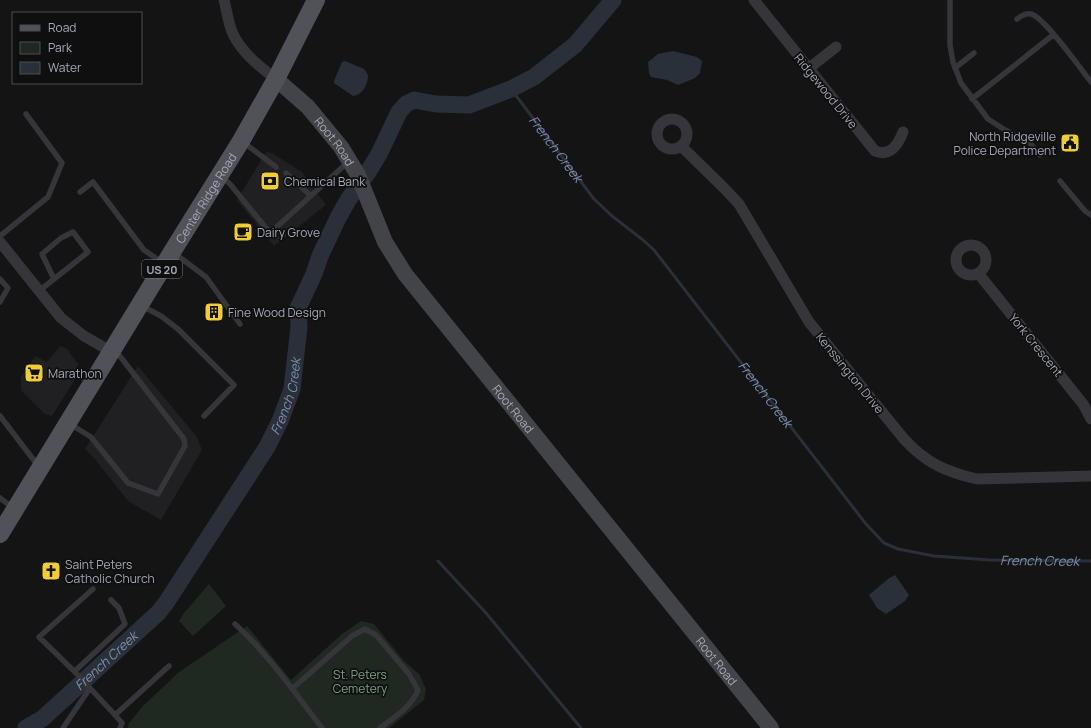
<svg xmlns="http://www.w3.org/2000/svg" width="1091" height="728" font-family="Manrope,sans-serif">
<rect width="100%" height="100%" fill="#141415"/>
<!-- built -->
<path fill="#202022" d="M 266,152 L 272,153 L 302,172 L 326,205 L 274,246 L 237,200 Z
M 60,346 L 67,349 L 78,364 L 75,379 L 52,416 L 45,414 L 21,390 L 21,377 L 35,356 L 47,362 Z
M 138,366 L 197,437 L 202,450 L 161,520 L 128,501 L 94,458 L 85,449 Z"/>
<!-- green -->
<path fill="#202822" d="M 209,584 L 226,606 L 193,636 L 179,621 L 184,613 Z
M 361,621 L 374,624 L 404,661 L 419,674 L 426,689 L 424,700 L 389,728 L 128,728 L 129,723 L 143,706 L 179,672 L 247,626 L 291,680 L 342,634 Z"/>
<!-- water -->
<path fill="#2a3039" d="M 673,51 L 697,57 L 702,61 L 700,73 L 695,78 L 678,85 L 667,80 L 651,77 L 649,73 L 648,62 L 658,54 Z
M 345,61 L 364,69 L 368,75 C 368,84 363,95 353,96 L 334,83 L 334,81 L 342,62 Z
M 895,575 L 909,595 L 905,601 L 886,614 L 877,608 L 869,595 L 888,579 Z"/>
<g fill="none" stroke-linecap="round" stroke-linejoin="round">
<!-- stream -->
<g stroke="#2a3039" stroke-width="3">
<path id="s1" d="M 511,89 L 594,199 L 612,216 L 643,240 L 654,250 L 866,524 L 884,543 L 898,549 L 934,556 L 990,560 L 1091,561"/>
<path d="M 438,561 L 486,613 L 581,728"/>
</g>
<!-- river -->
<path stroke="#2a3039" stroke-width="17" id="s2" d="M 26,728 L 42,719 L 158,613 L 166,603 L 267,447 L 280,421 L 292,389 L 299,327 L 298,308 L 314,274 L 320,256 L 338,218 L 348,200 L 368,172 L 379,154 L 399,112 L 406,104 L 414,100 L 436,104 L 469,105 L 511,89 L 534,77 L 575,45 L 613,0"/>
<!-- lane -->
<path stroke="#35353a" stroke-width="5.5" d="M 950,0 L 950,45 L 953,62 L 961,83 L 988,119 L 1005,130 L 1029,142 L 1040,155
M 1017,19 C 1021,16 1026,13 1031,14 C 1044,17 1081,69 1091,82
M 955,68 L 974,53
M 972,99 L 1053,35
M 243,142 L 276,167
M 286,173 L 311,196
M 222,177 L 230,184 L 270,233 L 348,162
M 1060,181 L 1085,211 L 1091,215
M 80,192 L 93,182 L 144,250 L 163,263
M 0,236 L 48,197 L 62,163 L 26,114
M 174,253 L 206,277 L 240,324
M 0,279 L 8,288 L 0,302
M 39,291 L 88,252 L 73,232 L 61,238 L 42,254 L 54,279
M 142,306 L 161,316 L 178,329 L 234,385 L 204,416
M 0,416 L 39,467
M 70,424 L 91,437 L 128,483 L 158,494 L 185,446 L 184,439 L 116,351
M 0,498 L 13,508
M 93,589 L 39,637 L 76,673 L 115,715 L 169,666
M 235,624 C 268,654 295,693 322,728
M 75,671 L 125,624 L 119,608 L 111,600
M 292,689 L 352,636 L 365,629 L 376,635 L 409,674 L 418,690 C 412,706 394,718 380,728
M 115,715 L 122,723 L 120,728
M 63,728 L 90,688"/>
<!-- street -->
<path stroke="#35353a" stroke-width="11" d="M 224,0 C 227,11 228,23 233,34 C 242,53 260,67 276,79
M 754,0 L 875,151 C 890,157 898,145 903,132
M 808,69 L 836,47
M657 134a15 15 0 1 1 30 0a15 15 0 1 1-30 0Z
M 681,146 L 724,188 L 739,204 L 809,322 L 904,439 C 926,463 946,472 977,479 L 1091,476
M 0,242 L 61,318 L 84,336 L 112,352
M956 260a15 15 0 1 1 30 0a15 15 0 1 1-30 0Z
M 978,273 L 1083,404 L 1091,419"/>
<!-- secondary -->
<path stroke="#43434a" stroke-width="16" id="s3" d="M 276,79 L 308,107 L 341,147 L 358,175 L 385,242 L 405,274 L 771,728"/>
<!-- primary -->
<path stroke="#515159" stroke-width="18" id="s4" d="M 0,534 L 172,252 L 241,141 L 276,79 L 316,0"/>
</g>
<!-- icons -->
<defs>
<symbol id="civic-square" viewBox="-11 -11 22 22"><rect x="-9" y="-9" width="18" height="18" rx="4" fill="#f0cd31" stroke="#0f0f10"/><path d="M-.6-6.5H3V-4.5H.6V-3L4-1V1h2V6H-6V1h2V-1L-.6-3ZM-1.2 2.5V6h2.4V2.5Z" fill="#111"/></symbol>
<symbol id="bank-square" viewBox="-11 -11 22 22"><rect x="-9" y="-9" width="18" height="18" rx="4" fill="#f0cd31" stroke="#0f0f10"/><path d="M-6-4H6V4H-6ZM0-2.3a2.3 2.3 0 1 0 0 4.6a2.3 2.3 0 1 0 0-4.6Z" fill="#111"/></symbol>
<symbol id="cafe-square" viewBox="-11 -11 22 22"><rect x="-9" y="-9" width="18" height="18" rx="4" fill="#f0cd31" stroke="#0f0f10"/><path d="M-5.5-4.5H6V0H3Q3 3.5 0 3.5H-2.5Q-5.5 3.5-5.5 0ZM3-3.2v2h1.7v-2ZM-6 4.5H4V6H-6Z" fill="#111"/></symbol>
<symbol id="building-square" viewBox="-11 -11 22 22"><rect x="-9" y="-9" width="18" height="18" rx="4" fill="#f0cd31" stroke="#0f0f10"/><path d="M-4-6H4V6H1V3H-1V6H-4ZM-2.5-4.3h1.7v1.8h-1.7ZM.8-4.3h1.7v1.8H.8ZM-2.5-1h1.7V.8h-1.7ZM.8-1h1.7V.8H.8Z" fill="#111"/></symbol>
<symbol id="supermarket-square" viewBox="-11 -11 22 22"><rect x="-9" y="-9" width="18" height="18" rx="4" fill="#f0cd31" stroke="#0f0f10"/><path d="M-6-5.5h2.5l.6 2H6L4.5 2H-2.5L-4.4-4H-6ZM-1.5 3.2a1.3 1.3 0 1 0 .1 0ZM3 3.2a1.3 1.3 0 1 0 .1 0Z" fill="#111"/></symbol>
<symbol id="church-square" viewBox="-11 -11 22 22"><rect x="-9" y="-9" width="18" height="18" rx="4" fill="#f0cd31" stroke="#0f0f10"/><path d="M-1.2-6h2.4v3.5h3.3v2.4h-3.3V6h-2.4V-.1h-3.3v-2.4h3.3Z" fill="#111"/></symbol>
</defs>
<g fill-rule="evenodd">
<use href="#civic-square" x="1059" y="132" width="22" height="22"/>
<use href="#bank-square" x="259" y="170" width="22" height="22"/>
<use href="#cafe-square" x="232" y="221" width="22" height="22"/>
<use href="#building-square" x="203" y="301" width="22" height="22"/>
<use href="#supermarket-square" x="23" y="362" width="22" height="22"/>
<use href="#church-square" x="40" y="560" width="22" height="22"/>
</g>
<g text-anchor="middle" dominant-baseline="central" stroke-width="3.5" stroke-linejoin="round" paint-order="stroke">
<!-- shield labels -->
<rect fill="#0f0f10" stroke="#787a84" stroke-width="1" x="142" y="260" width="40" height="18" rx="3"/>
<g font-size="11" font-weight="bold" fill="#a5a8b6">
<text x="162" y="269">US 20</text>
</g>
<!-- street labels -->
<g font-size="12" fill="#a5a8b6" stroke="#0f0f10">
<text transform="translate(826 91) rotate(51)">Ridgewood Drive</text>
<text stroke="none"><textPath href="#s3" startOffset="86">Root Road</textPath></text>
<text stroke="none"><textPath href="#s4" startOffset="394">Center Ridge Road</textPath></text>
<text transform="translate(1036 345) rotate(51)">York Crescent</text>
<text transform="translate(850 373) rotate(51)">Kenssington Drive</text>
<text stroke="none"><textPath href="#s3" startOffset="410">Root Road</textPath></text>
<text stroke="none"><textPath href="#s3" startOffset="734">Root Road</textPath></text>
</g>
<!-- poi labels -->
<g font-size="12" fill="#a5a8b6" stroke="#0f0f10" text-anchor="start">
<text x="1056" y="136" text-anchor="end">North Ridgeville<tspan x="1056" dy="14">Police Department</tspan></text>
<text x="284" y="181">Chemical Bank</text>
<text x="257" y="232">Dairy Grove</text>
<text x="228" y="312">Fine Wood Design</text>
<text x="48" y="373">Marathon</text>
<text x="65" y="564">Saint Peters<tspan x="65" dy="14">Catholic Church</tspan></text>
</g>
<!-- park labels -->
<g font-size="12" fill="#7ca184" stroke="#0f0f10">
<text x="360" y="674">St. Peters<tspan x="360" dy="14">Cemetery</tspan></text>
</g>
<!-- water labels -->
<g font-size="13" font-style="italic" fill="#7c90b1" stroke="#0f0f10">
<text stroke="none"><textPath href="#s1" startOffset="75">French Creek</textPath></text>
<text stroke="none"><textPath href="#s1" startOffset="399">French Creek</textPath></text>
<text stroke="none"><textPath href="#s2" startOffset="429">French Creek</textPath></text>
<text stroke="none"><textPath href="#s1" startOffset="747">French Creek</textPath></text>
<text stroke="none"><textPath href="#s2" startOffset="105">French Creek</textPath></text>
</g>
</g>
<!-- legend -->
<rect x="12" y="12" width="130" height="72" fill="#0f0f10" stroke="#4b4c52"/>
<rect x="20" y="25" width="20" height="6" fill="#515159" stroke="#4b4c52"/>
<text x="48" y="32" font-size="12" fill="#a5a8b6">Road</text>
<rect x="20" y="42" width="20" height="12" fill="#202822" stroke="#4b4c52"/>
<text x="48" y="52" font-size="12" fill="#a5a8b6">Park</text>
<rect x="20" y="62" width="20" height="12" fill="#2a3039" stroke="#4b4c52"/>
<text x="48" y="72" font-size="12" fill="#a5a8b6">Water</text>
</svg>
